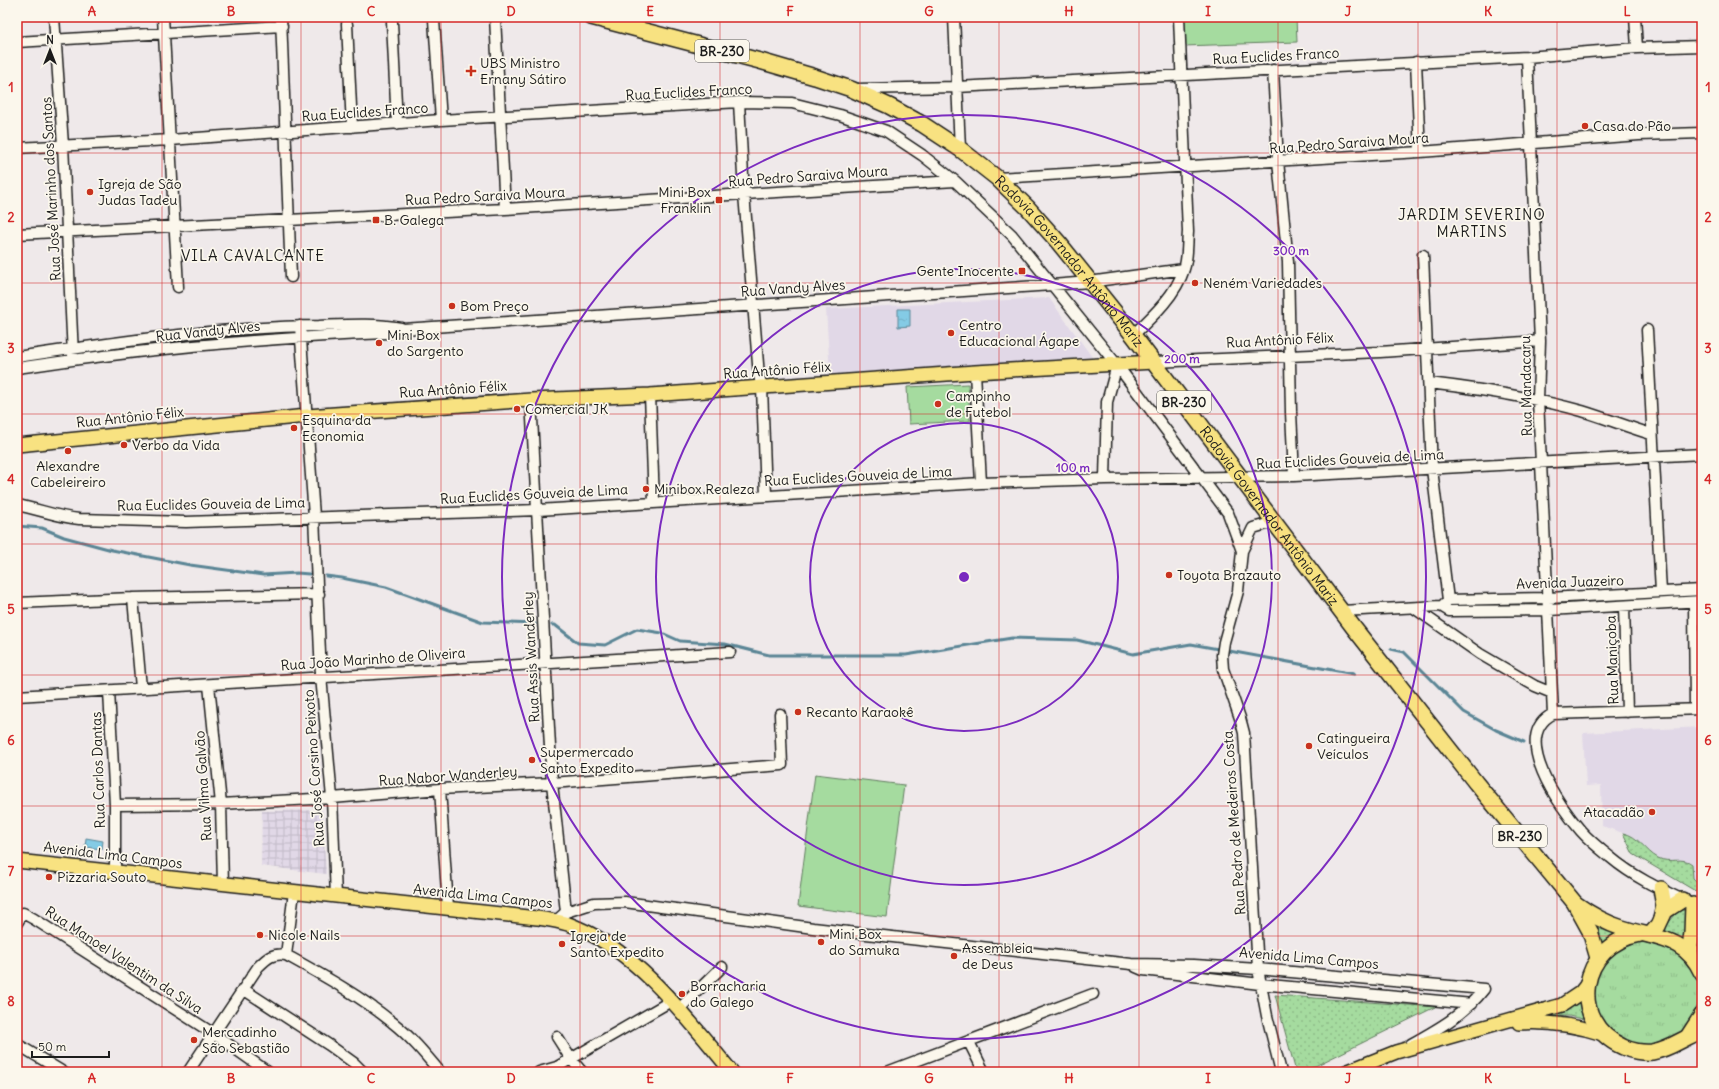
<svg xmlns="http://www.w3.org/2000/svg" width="1719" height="1089" font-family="Delius,sans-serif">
<defs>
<pattern id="industrial-grid" width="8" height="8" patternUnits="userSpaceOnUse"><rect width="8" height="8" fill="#e1d8e7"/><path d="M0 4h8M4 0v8" fill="none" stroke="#c0b9c6"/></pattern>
<pattern id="grass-dots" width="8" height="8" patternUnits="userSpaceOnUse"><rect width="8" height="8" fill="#a5db9f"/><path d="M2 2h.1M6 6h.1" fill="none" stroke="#8dbb88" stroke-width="1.8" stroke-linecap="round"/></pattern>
<pattern id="park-tufts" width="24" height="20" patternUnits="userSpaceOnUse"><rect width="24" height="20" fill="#a5db9f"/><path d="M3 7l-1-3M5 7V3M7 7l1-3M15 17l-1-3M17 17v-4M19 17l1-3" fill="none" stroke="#8dbb88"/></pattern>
<pattern id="garden-furrows" width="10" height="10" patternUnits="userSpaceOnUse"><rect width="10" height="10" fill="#a5db9f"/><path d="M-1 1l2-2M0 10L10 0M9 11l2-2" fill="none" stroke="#8dbb88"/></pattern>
<pattern id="water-ripples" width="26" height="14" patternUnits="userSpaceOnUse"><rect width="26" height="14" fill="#84cbe5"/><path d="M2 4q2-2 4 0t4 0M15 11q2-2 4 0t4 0" fill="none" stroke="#71aec4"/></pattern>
</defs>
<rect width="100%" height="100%" fill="#efe9ea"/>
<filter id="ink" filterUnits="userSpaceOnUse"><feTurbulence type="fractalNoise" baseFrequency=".025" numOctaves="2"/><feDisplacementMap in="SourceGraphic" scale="8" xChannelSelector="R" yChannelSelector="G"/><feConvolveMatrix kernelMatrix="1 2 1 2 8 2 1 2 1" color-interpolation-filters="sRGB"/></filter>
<g filter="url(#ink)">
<!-- built -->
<path fill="#e1d8e7" d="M 1049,298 L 1092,357 L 830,374 L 826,309 Z
M 1702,727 L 1702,895 L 1633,854 L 1623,833 L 1602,826 L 1601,785 L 1586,786 L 1583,733 Z"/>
<!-- industrial -->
<path fill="url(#industrial-grid)" d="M 322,810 L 326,874 L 261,866 L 262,811 Z"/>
<!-- grass -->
<path fill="url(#grass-dots)" stroke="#607c5e" d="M 1623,833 C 1639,836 1645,851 1658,858 C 1669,864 1683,856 1692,864 L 1693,878 L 1702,887 L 1702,895 L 1633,854 Z
M 1679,910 L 1684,910 L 1686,914 L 1685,942 L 1678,937 L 1661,932 Z
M 1591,923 L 1624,933 L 1600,950 Z
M 1275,995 L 1435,1007 L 1303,1072 L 1296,1072 Z
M 1582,1000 L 1588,1020 L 1569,1016 L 1548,1016 L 1569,1008 Z"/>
<!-- park -->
<path fill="url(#park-tufts)" stroke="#607c5e" d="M1593 993a53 53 0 1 1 106 0a53 53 0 1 1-106 0Z"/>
<!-- garden -->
<path fill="url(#garden-furrows)" stroke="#607c5e" d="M 297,328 L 297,334 L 228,339 L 227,333 Z
M 220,333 L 221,340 L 82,356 L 81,350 Z"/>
<!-- pitch -->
<path fill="#a5db9f" stroke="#607c5e" d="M 1182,17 L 1296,17 L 1297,42 L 1184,46 Z
M 968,384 L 970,421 L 909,424 L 907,387 Z
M 815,774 L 904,785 L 887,917 L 798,906 Z"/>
<!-- water -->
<path fill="url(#water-ripples)" stroke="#5a8595" d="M 898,309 L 910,309 L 910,326 L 898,327 Z
M 86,838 L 103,841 L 102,849 L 85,847 Z"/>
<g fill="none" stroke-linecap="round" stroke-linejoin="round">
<!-- stream -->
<path stroke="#5a8595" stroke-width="3" d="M 17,526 L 42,528 L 64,537 L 112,550 L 190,565 L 263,575 L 297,573 L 309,574
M 326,576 L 342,578 L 386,587 L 483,622 L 535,624
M 552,625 L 555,625 L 578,643 L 605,645 L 637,629 L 662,633 L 680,641 L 725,644 L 769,655 L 906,655 L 1012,638 L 1077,640 L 1133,654 L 1191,644 L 1354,674
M 1391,649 L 1404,652 L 1464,712 L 1496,730 L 1524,742"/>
<defs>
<path id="minor" d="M 54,17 L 63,145 L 73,355
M 163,17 L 178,287
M 281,17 L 291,277
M 495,17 L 505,209
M 954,17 L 960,149
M 1635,17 L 1637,48
M 434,20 L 441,120
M 392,22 L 397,124
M 347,24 L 352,127
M 17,42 L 282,26
M 1527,57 L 1540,341 L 1538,400 L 1553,714
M 1416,62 L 1420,152
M 1273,70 L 1278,161 L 1288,262 L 1291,412 L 1294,476
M 857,89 L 957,87 L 1527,57 L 1637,48 L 1702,46
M 739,102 L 744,194 L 759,376 L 762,387 L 766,496
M 17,148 L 170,140 L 441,120 L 739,102 L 792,103 L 840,115 L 886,131 L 922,155 L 955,181 L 1012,235 L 1117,365 L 1228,513 L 1242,551 L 1238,591 L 1224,642 L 1222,655 L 1223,669 L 1240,718 L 1244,733 L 1258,969 L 1267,1016 L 1281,1072
M 997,178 L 1420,152 L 1639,135 L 1702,133
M 17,234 L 505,209 L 955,181
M 1423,255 L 1432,469 L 1448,600
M 300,326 L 314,516 L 321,676 L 332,798 L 336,897
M 1647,330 L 1661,592
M 1133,335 C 1152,317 1176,295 1184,269 C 1188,258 1187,244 1188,232 L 1179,17
M 17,357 C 117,342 218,327 319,326 C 346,325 374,323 401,328
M 1154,362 L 1380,352 L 1540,341
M 17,368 C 140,349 263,338 387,333 L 403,329 L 1052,285 L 1089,282 L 1184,269
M 975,372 L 981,483
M 1429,383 C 1480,389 1532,397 1582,411 C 1605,418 1628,427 1651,434
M 650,395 L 654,502
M 531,400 L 552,783 L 566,912
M 1105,479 L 1107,402 L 1117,365
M 17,505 C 38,509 58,517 79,519 L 186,522 L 538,510 L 981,483 L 1105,479 L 1294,476 L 1702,454
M 1242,551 L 1253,528 L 1274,522
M 133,598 L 141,688
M 1694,602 L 1695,709
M 17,603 L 133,598 L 319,594
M 1444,604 L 1448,600 L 1548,598 L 1702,590
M 1624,606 L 1627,712
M 1414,608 L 1480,654 L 1535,686 L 1552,693
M 1341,611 L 1441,606 L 1449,611 L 1549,610 L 1702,601
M 209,685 L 221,804 L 223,884
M 109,691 L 115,805 L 115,872
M 17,696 L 730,652
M 1702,709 L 1553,714 C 1509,736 1560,807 1581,831 C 1589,840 1600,849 1610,857 C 1637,880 1671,894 1702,909
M 440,789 L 448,907
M 115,805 L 221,804 L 332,798 L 440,789 L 552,783 L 782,765 L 780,714
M 556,921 L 566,912 L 594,903 L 625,902 L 813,928 L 1131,964 L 1194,965 L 1258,969 L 1484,989
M 17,923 L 23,913 L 34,919 L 214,1034 L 268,1072
M 286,955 L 294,892
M 1136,967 L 1143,970 L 1260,984 L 1472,1004
M 243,989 L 329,1045 L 354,1063 L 363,1072
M 679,1009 L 722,967
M 557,1037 L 571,1059 L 582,1072
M 969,1042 L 984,1072
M 17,1044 L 63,1072
M 1411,1044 C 1438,1029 1465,1014 1484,989
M 188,1072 L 258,967 C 267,958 272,953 286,955 C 322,975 359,995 392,1022 C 410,1036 425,1054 440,1072
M 539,1072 L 557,1067 L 671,1001
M 887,1072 L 1093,994"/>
<path id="major" d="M 17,445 L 307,416 L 531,400 L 650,395 L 975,372 L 1154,362
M 17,861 L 537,918 C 551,920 566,922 578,928 C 640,954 690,1022 732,1072
M 1519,1023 C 1549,1021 1575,1025 1603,1034
M 1346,1072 L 1396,1052 L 1562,1005 L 1580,993 L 1588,983"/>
<g id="highway">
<path id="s1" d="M 591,17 L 760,61 L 815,77 L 851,89 L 889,106 L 922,124 L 960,149 L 997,178 L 1028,208 L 1059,243 L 1133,335 L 1354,628 L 1476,783 L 1574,902 L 1590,931 L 1598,958"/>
<path d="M 1576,904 C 1590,914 1606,923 1622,928 C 1656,939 1685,936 1702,973"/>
<path d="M 1661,919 L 1664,906 L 1661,889"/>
<path d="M 1640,934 C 1580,944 1566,1021 1623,1047 C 1631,1051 1643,1053 1652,1052 C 1671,1049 1684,1037 1702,1031"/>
<path d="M 1650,935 L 1658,926 L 1665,911 L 1682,900"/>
<path d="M 1689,953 L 1692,933 L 1693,905"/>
<path d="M 1689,1035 L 1702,1015"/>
</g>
</defs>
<!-- minor casing -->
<use href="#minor" stroke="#1c1c1c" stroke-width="13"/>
<!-- major casing -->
<use href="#major" stroke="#1c1c1c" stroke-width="16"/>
<!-- highway casing -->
<use href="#highway" stroke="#1c1c1c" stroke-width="18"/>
<!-- minor -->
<use href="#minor" stroke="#fbf7ec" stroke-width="10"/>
<!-- major -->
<use href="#major" stroke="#f8e281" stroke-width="13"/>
<!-- highway -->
<use href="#highway" stroke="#f8e281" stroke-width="15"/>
</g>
</g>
<!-- grid -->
<path fill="none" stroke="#d62828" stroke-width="1" stroke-opacity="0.55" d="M 162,17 L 162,1072M 301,17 L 301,1072M 441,17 L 441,1072M 580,17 L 580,1072M 720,17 L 720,1072M 860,17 L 860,1072M 999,17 L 999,1072M 1139,17 L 1139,1072M 1278,17 L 1278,1072M 1418,17 L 1418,1072M 1557,17 L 1557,1072M 17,153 L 1702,153M 17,283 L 1702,283M 17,414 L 1702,414M 17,544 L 1702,544M 17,675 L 1702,675M 17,806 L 1702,806M 17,936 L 1702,936"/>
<!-- distance rings -->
<g fill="none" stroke="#7b2cbf" stroke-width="2">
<circle cx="964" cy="577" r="154"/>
<circle cx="964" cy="577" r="308"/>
<circle cx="964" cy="577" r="462"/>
</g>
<!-- markers -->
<g fill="#c8321e" stroke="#fbf7ec" stroke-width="1.5">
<path d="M469 65h4v4h4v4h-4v4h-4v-4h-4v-4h4z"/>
<circle cx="1585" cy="126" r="4"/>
<circle cx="90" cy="192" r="4"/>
<rect x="715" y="196" width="8" height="8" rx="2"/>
<rect x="372" y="216" width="8" height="8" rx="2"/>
<rect x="1018" y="267" width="8" height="8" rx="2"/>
<circle cx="1195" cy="283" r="4"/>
<circle cx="452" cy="306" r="4"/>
<circle cx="951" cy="333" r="4"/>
<circle cx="379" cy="343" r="4"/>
<circle cx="938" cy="404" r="4"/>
<circle cx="517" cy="409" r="4"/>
<circle cx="294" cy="428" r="4"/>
<circle cx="124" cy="445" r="4"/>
<circle cx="68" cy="451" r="4"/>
<circle cx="646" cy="489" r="4"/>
<circle cx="1169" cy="575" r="4"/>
<circle cx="798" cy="712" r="4"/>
<circle cx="1309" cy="746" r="4"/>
<circle cx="532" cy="760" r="4"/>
<circle cx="1652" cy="812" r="4"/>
<circle cx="49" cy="877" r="4"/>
<circle cx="260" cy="935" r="4"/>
<circle cx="821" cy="942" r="4"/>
<circle cx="562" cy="944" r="4"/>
<circle cx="954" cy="956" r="4"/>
<circle cx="682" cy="994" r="4"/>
<circle cx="194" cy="1040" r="4"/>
</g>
<g text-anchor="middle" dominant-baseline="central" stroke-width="3.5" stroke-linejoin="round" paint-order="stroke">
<!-- shield labels -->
<g fill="#fbf7ec" stroke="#5f5e5a" stroke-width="1">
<rect x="695" y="40" width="54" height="22" rx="3"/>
<rect x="1157" y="391" width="54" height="22" rx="3"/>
<rect x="1493" y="825" width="54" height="22" rx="3"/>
</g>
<g font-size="13" font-weight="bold" fill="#1c1c1c">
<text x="722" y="51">BR-230</text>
<text x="1184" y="402">BR-230</text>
<text x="1520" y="836">BR-230</text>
</g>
<!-- street labels -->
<g font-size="14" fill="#1c1c1c" stroke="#fbf7ec">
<text transform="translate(1276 56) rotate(-3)">Rua Euclides Franco</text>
<text transform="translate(689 92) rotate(-3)">Rua Euclides Franco</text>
<text transform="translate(365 112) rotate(-4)">Rua Euclides Franco</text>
<text transform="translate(1349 143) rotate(-4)">Rua Pedro Saraiva Moura</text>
<text transform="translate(808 176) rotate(-4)">Rua Pedro Saraiva Moura</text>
<text transform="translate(51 189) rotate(-93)">Rua José Marinho dos Santos</text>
<text transform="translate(485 196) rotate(-3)">Rua Pedro Saraiva Moura</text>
<text stroke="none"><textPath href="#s1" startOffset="552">Rodovia Governador Antônio Mariz</textPath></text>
<text transform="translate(793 288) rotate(-4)">Rua Vandy Alves</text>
<text transform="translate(208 331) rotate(-6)">Rua Vandy Alves</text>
<text transform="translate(1280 340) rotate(-3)">Rua Antônio Félix</text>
<text transform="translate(777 370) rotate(-4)">Rua Antônio Félix</text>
<text transform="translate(1526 386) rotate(-91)">Rua Mandacaru</text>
<text transform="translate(453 389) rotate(-4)">Rua Antônio Félix</text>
<text transform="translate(130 417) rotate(-6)">Rua Antônio Félix</text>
<text transform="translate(1350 459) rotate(-3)">Rua Euclides Gouveia de Lima</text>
<text transform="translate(858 476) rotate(-3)">Rua Euclides Gouveia de Lima</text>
<text transform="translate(534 494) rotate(-3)">Rua Euclides Gouveia de Lima</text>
<text transform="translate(211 504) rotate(-1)">Rua Euclides Gouveia de Lima</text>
<text stroke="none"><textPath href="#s1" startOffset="876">Rodovia Governador Antônio Mariz</textPath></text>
<text transform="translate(1570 582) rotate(-2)">Avenida Juazeiro</text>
<text transform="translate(531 657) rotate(-93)">Rua Assis Wanderley</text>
<text transform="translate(373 659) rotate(-4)">Rua João Marinho de Oliveira</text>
<text transform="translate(1612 660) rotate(-92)">Rua Maniçoba</text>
<text transform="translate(314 768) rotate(-94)">Rua José Corsino Peixoto</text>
<text transform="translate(98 770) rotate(-92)">Rua Carlos Dantas</text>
<text transform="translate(448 776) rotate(-4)">Rua Nabor Wanderley</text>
<text transform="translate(203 786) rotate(-94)">Rua Vilma Galvão</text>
<text transform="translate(1234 823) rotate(-94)">Rua Pedro de Medeiros Costa</text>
<text transform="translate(113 855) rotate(7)">Avenida Lima Campos</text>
<text transform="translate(483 896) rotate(6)">Avenida Lima Campos</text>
<text transform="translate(1309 958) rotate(5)">Avenida Lima Campos</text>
<text transform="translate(124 960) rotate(33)">Rua Manoel Valentim da Silva</text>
</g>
<!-- poi labels -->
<g font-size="14" fill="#1c1c1c" stroke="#fbf7ec" text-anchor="start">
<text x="480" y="63">UBS Ministro<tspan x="480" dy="16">Ernany Sátiro</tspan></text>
<text x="1593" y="126">Casa do Pão</text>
<text x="98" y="184">Igreja de São<tspan x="98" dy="16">Judas Tadeu</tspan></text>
<text x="711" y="192" text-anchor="end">Mini Box<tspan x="711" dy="16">Franklin</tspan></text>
<text x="384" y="220">B. Galega</text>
<text x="1014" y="271" text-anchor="end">Gente Inocente</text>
<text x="1203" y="283">Neném Variedades</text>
<text x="460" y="306">Bom Preço</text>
<text x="959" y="325">Centro<tspan x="959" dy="16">Educacional Ágape</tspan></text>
<text x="387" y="335">Mini Box<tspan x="387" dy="16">do Sargento</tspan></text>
<text x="946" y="396">Campinho<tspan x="946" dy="16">de Futebol</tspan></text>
<text x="525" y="409">Comercial JK</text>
<text x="302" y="420">Esquina da<tspan x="302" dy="16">Economia</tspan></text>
<text x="132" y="445">Verbo da Vida</text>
<text x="68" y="466" text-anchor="middle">Alexandre<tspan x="68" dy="16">Cabeleireiro</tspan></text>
<text x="654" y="489">Minibox Realeza</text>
<text x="1177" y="575">Toyota Brazauto</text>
<text x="806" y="712">Recanto Karaokê</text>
<text x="1317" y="738">Catingueira<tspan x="1317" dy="16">Veículos</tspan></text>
<text x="540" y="752">Supermercado<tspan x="540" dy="16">Santo Expedito</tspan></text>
<text x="1644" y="812" text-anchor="end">Atacadão</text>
<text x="57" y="877">Pizzaria Souto</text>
<text x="829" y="934">Mini Box<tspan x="829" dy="16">do Samuka</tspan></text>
<text x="268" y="935">Nicole Nails</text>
<text x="570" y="936">Igreja de<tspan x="570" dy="16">Santo Expedito</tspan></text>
<text x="962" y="948">Assembleia<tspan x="962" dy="16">de Deus</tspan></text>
<text x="690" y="986">Borracharia<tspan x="690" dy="16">do Galego</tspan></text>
<text x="202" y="1032">Mercadinho<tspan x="202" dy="16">São Sebastião</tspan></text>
</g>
<!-- neighbourhood labels -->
<g font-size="15" letter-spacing="1" fill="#1c1c1c" stroke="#fbf7ec">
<text x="1472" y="214">JARDIM SEVERINO<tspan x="1472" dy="17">MARTINS</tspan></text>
<text x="253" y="255">VILA CAVALCANTE</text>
</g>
</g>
<circle cx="964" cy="577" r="6" fill="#7b2cbf" stroke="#fbf7ec" stroke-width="2"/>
<g font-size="12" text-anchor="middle" font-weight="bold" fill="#7b2cbf" stroke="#fbf7ec" stroke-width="3.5" stroke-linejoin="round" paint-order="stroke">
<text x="1291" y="255">300 m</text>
<text x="1182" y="363">200 m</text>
<text x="1073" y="472">100 m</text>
</g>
<!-- margin -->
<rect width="1719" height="1089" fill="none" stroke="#fbf7ec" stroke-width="44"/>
<!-- north arrow -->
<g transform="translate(50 50)" stroke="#fbf7ec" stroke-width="3" paint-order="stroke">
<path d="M0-3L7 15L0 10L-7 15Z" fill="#1c1c1c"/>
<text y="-6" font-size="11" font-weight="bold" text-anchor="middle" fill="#1c1c1c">N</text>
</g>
<!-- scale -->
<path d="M32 1051v6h77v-6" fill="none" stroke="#1c1c1c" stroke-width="2"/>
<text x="38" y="1051" font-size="12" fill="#1c1c1c" stroke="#fbf7ec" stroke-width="3" paint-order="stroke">50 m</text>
<rect x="22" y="22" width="1675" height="1045" fill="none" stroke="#d62828" stroke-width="1.5"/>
<g font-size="13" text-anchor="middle" font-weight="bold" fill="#d62828">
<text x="92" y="16">A</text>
<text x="231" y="16">B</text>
<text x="371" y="16">C</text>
<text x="511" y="16">D</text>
<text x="650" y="16">E</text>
<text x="790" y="16">F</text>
<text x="929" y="16">G</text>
<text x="1069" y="16">H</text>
<text x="1208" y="16">I</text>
<text x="1348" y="16">J</text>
<text x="1488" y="16">K</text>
<text x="1627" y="16">L</text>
<text x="11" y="92">1</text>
<text x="1708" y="92">1</text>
<text x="11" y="222">2</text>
<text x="1708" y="222">2</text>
<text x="11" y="353">3</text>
<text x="1708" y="353">3</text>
<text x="11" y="484">4</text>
<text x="1708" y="484">4</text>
<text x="11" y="614">5</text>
<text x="1708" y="614">5</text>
<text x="11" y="745">6</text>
<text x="1708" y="745">6</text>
<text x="11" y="876">7</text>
<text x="1708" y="876">7</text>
<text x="11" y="1006">8</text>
<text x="1708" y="1006">8</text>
<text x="92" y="1083">A</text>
<text x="231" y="1083">B</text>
<text x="371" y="1083">C</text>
<text x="511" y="1083">D</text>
<text x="650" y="1083">E</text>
<text x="790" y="1083">F</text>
<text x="929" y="1083">G</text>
<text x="1069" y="1083">H</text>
<text x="1208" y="1083">I</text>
<text x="1348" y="1083">J</text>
<text x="1488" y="1083">K</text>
<text x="1627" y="1083">L</text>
</g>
</svg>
